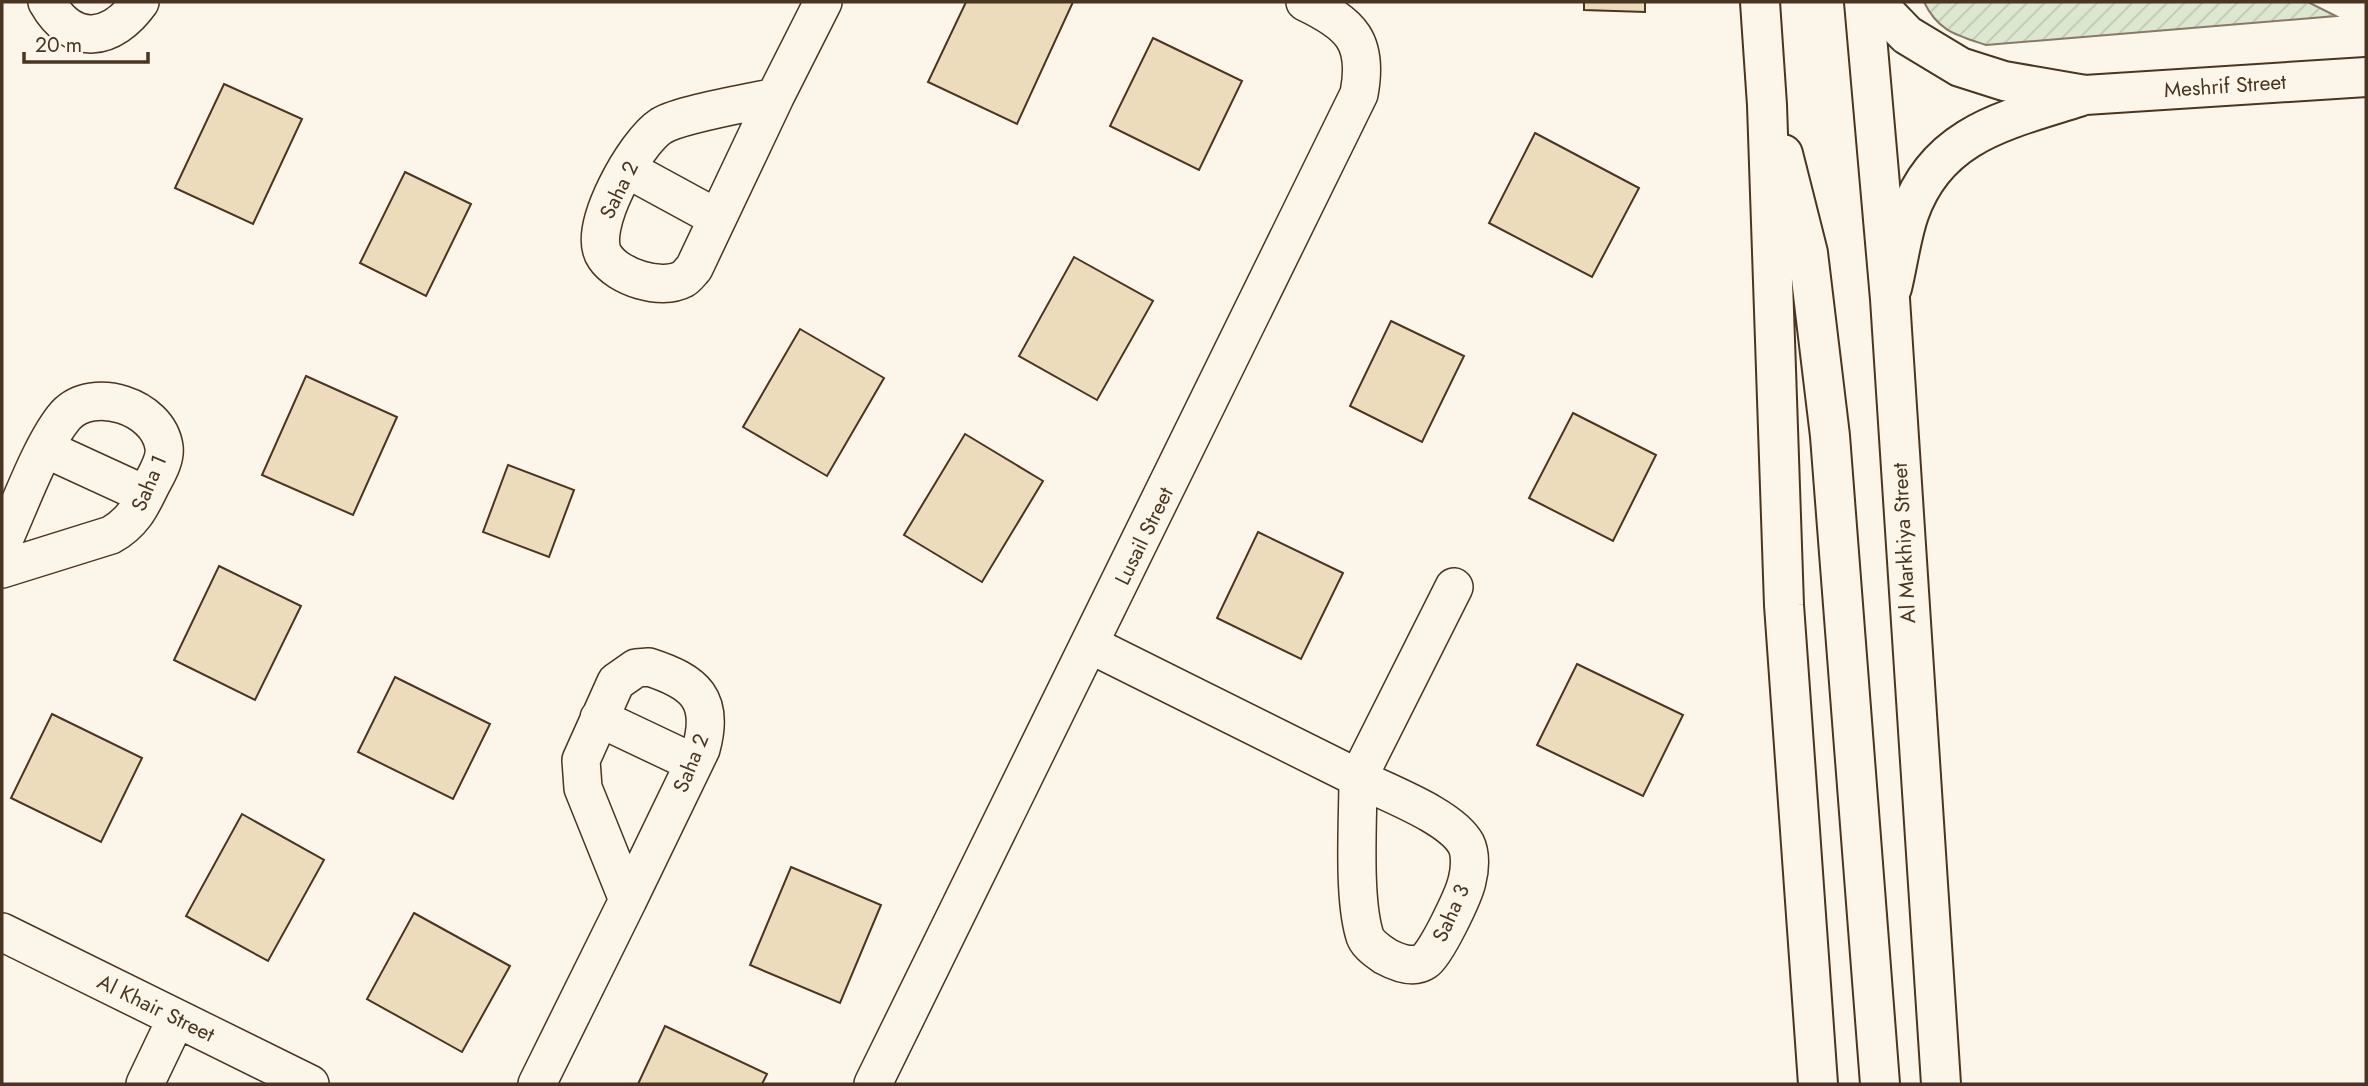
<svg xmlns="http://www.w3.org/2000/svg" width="2368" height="1086" font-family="Jost,sans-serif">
<defs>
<pattern id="garden-furrows" width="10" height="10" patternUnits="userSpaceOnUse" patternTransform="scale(1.75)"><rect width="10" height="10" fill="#dce7d0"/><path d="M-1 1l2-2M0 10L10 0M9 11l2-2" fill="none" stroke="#bec7b2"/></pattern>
</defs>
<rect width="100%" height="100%" fill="#fbf6e9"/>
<!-- garden -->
<path fill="url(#garden-furrows)" stroke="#887966" stroke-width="2" d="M 1924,2 L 2308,2 L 2336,16 L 1986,45 C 1956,35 1938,31 1924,2 Z"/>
<!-- building -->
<path fill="#ecdcbc" stroke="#4a3520" stroke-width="2" d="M 966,2 L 1073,2 L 1017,124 L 928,82 Z
M 1584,2 L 1645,2 L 1645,12 L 1584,10 Z
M 1153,38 L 1242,81 L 1199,170 L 1110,126 Z
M 224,84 L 302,119 L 253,224 L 175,188 Z
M 1535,133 L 1639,188 L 1592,277 L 1489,223 Z
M 405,172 L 471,204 L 426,296 L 360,263 Z
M 1074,257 L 1153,301 L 1097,400 L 1019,356 Z
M 1391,321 L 1464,356 L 1422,442 L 1350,406 Z
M 800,329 L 884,378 L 827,476 L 743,427 Z
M 306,376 L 397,417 L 353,515 L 262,475 Z
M 1573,413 L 1656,455 L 1613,541 L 1529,498 Z
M 965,434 L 1043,481 L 982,582 L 904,535 Z
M 508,465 L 574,490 L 549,557 L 483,532 Z
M 1258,532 L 1343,573 L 1301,659 L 1217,618 Z
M 219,566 L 301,606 L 255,700 L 174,660 Z
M 1577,664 L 1683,715 L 1643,796 L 1537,745 Z
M 395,677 L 490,724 L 453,799 L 358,752 Z
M 52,714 L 142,758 L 101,842 L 11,798 Z
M 242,814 L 324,860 L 268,961 L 186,916 Z
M 791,867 L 881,905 L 840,1003 L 750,965 Z
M 414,913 L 510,966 L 462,1052 L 367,999 Z
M 665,1026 L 767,1074 L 762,1084 L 638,1084 Z"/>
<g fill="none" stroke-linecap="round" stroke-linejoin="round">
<defs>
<path id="minor" d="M 47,2 C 73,48 112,41 140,2
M 775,97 L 694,268 C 691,271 687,277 683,279 C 661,291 618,277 605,257 C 585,230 636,142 661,126 C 681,114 749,103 775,97 Z
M 775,97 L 823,2
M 627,169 L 717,218
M 46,449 L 146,495
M 2,544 C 18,510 42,442 66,415 C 93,386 158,406 164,447 C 166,460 156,475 150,487 C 140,508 132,523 111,535 L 2,569
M 1091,645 L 1358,778 L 1454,587
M 649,667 C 695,682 715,699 701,749 L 628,900 L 583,788 L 581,760 L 616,682 L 636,668 Z
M 599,718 L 694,763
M 1358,778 C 1387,793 1451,816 1466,844 C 1471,854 1470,870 1467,881 C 1464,895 1436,954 1425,961 C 1413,969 1396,962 1385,956 C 1376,950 1366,943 1364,933 C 1353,894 1358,821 1358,778 Z
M 2,932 L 310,1084
M 145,1084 L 176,1019
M 537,1084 L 628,900
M 873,1084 L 1359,94 C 1369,41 1351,24 1305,2"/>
<path id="tertiary" d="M 1875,2 L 1907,35 L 1960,67 L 2004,81 L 2085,95 L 2366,77
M 1892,288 C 1898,264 1901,237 1909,214 C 1937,133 2007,120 2079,97"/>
<path id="trunk" d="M 1760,2 L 1767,105 L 1784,605 L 1818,1084
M 1864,2 L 1890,299 L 1941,1084
M 1783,154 L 1808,253 L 1830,436 L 1880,1084"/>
</defs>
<!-- minor casing -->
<use href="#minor" stroke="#4a3520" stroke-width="40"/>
<!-- tertiary casing -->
<use href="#tertiary" stroke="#4a3520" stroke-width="42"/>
<!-- trunk casing -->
<use href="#trunk" stroke="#4a3520" stroke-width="42"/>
<!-- minor -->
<use href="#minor" stroke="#fbf6e9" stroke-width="37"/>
<!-- tertiary -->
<use href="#tertiary" stroke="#fbf6e9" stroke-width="38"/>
<!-- trunk -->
<use href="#trunk" stroke="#fbf6e9" stroke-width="38"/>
</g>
<g text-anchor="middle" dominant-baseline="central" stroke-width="5" stroke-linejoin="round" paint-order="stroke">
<!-- street labels -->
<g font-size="21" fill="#4a3520" stroke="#fbf6e9">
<text transform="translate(2225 86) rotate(-4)">Meshrif Street</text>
<text transform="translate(619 190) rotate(-64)">Saha 2</text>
<text transform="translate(149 483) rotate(-67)">Saha 1</text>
<text transform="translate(1144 536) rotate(-64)">Lusail Street</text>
<text transform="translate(1904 543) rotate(-93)">Al Markhiya Street</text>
<text transform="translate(691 763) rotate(-68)">Saha 2</text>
<text transform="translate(1451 913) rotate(-66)">Saha 3</text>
<text transform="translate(156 1008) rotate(26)">Al Khair Street</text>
</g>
</g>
<!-- border -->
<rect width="2368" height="1086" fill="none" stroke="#4a3520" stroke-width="7"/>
<!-- scale -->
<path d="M24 52v10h124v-10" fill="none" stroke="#4a3520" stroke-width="3.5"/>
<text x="35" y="52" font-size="21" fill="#4a3520" stroke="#fbf6e9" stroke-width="5" paint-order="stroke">20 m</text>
</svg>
